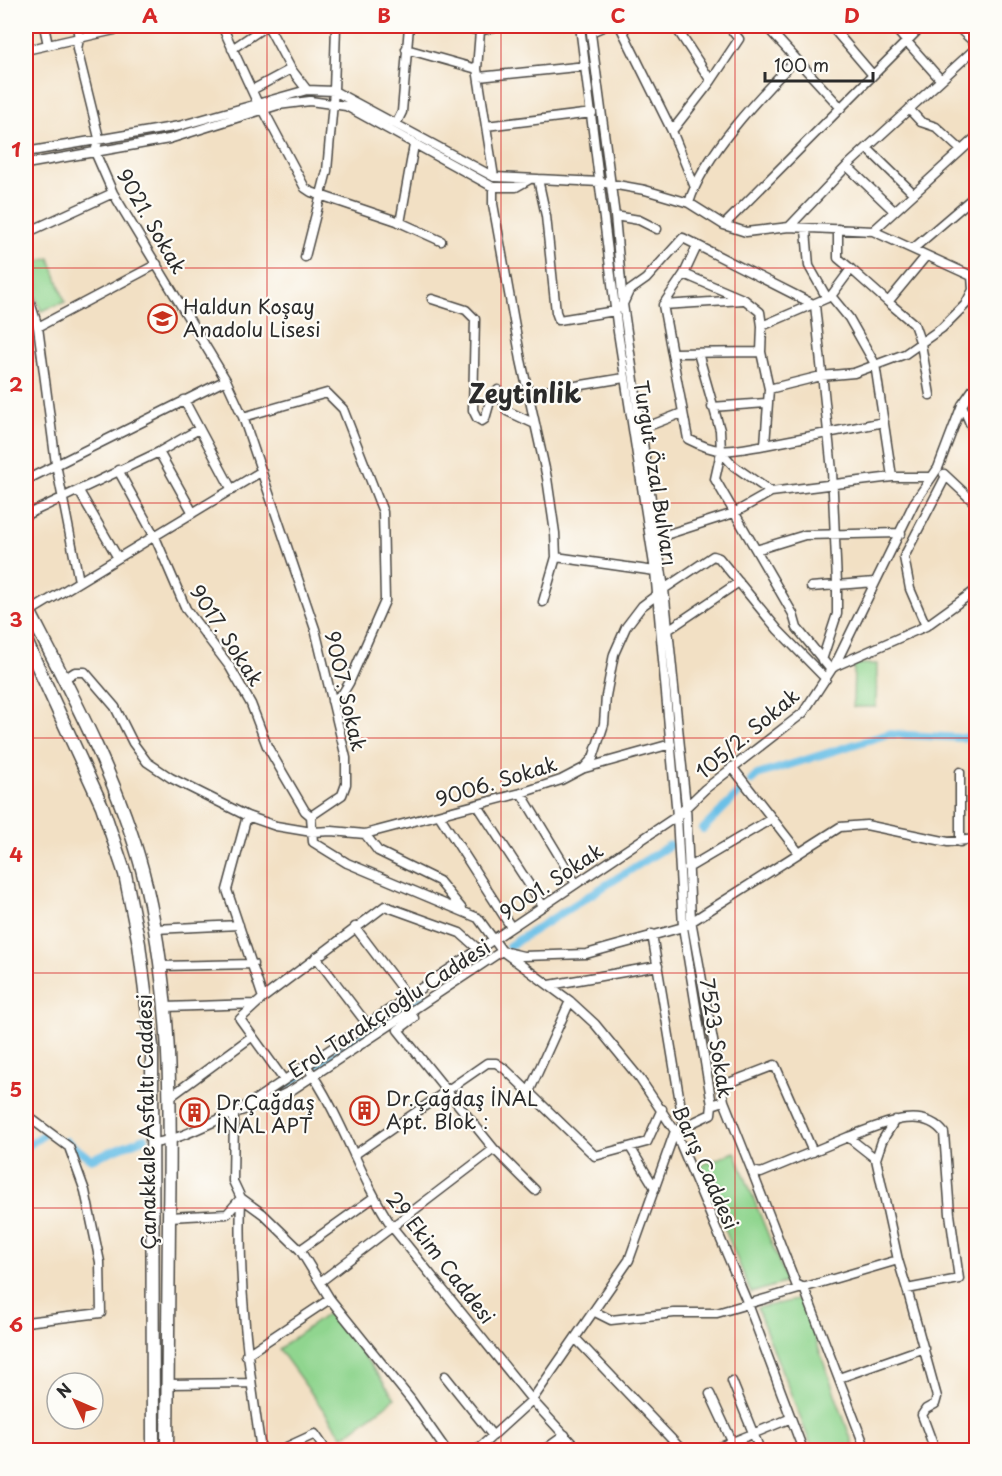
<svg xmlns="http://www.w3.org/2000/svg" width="1002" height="1476" font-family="'Playpen Sans',sans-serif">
<rect width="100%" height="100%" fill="#fdfcf7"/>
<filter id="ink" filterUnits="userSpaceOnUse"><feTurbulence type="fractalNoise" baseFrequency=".0167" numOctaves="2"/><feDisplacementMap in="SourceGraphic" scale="12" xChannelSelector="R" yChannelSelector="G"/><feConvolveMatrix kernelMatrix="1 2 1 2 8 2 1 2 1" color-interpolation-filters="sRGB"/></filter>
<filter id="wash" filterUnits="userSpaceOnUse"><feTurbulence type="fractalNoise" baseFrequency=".008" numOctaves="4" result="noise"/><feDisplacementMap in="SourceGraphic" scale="24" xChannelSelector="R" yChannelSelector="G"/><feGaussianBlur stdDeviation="1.35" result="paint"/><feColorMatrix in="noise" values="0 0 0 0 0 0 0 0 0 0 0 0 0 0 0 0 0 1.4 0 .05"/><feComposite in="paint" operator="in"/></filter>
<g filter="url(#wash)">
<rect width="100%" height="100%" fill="#f2e0c4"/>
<!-- green -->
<path fill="#90d58f" stroke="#5e805d" stroke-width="1.5" d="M 50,258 L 65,302 L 41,311 L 26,266 Z
M 854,664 L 877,664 L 876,707 L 853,707 Z
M 735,1152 L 787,1282 L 751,1293 L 699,1166 Z
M 801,1299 L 855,1450 L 813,1450 L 757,1308 Z
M 331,1311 L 395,1398 L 343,1437 L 279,1349 Z"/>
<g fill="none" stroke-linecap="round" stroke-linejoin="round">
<!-- canal -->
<path stroke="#6ac0e7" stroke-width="8" d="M 751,781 L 757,775 L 888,734 L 963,738 L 976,734
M 703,829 L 741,791
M 509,946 L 670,845
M 314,1067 L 426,997
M 259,1103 L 303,1074
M 66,1141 L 91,1159 L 145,1138
M 26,1147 L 42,1136"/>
</g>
</g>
<g filter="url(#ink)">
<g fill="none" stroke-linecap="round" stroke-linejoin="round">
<defs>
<path id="minor" d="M 44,26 L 48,45
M 77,26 L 79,39 L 77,49 L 99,138 L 95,152 L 113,193 L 226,380 L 243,417 L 315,629 L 346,758 L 346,784 L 342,795 L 311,816 L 313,842 L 347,863 L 478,918 L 502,951 L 570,1001 L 595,1024 L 640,1079 L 675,1131 L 748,1304 L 803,1450
M 222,26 L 258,104
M 268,26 L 291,69 L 307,90
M 461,26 L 480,31
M 580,26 L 618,332 L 655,571 L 677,816 L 683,927 L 712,1105 L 711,1114 L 675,1131
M 590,26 L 615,216 L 623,304 L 664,589 L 686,806 L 691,920 L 724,1101
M 620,26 L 672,131 L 694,185
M 766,26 L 841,108
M 831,26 L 872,74
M 893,26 L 940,79
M 962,31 L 976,44
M 591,32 L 605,26
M 232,49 L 266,26
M 406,49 L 477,69
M 26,50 L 132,26
M 479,77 L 586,66
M 711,81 L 739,39 L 728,26
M 252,90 L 291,69
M 263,109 L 305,188 L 311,192 L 397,221 L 441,241
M 909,109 L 921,122 L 936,127 L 961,150
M 396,124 L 402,112 L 409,26
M 486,126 L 592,113
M 672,131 L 711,81 L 675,26
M 867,148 L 912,192
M 26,152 L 179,126 L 307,90 L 334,91 L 494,177 L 600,182 L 645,190 L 689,203 L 724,225 L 746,232 L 789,227 L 873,231 L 976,278
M 26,164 L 169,139 L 278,105 L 310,101 L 346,106 L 493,187 L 516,187 L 530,179
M 847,166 L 893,210
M 494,177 L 477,69 L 480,31 L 498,26
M 538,179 L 546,216 L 556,312 L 559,320 L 615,311 L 623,304 L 629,291 L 646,279 L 683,238 L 815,305
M 493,187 L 493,204 L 521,360 L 547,478 L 555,533 L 556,557 L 543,602
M 689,203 C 703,155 761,95 796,59
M 615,216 L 639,220 L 657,229
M 400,223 L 414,145
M 724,225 L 922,26
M 789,227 L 847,166 L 976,48
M 838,229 L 838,258 L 851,269
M 806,230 L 809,266 L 827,298 L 831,296 L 849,318 L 875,364 L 892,477 L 930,477
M 873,231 L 976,137
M 26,233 L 113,193
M 697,246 L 684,274 L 663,305 L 688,439 C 721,456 730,451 765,445 L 769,389 L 761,352 L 762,326 L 827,298
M 914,248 L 976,195
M 305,257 L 327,171 L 334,91 L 336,26
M 684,274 L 745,300 L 760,312 L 762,326
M 26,290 L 38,327 L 56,464 L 79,581
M 831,296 L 851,269 L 888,302 L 926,256
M 432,299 L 466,310 L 475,319 L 473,410 L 477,418 L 482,421 L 485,419 L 491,398 L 498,390 L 507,411 L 535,424
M 888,302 L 914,324 L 921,344 L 930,395
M 663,305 L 743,300
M 815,305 L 832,471 L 837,583 L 837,614 L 822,660
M 38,327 L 157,264
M 672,353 L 761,352
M 698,353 L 720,430 L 721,452 L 734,466 L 771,492
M 769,389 L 821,376 L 854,373 L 905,354 L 942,328 L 965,305 L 973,290 L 972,276 L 976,271
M 528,394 L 624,378
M 184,400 L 232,490
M 962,405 L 976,437
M 712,407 L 766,403
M 243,417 L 327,393 L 343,409 L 383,512 L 385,601 L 349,683 L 343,693 L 332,701
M 636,431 L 682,413
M 765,445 L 884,422
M 159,452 L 193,513
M 721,452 L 715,479 L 793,614 L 797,628 L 831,670
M 118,470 L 155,537 L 186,609 L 230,667 L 251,704 L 267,746 L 305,811 L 311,816
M 944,474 L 976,504
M 26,480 L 226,380
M 79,491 L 118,558
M 26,515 L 159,452 L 199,429
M 656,538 L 734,513 L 771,492 L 892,477
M 756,550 L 805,535 L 901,533
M 556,557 L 655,571
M 811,587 L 875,582
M 664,589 L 713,556 L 719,558 L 778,630 L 826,679
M 29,612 L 262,471
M 926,626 L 910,589 L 904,557 L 946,476
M 668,630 L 739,582
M 834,667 L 914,503 L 938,468 L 962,405 L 976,385
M 64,679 L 75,672 L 85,672 L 115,707 L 133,743 L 147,762 L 171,778 L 247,816 L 276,826 L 312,832 L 332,831 L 365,834 L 521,793 L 561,780 L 584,768 L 593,758 L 604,724 L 606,696 L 614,654 L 626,627 L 642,606 L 658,594
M 732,767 L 799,853
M 585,768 L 671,744
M 521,793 L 576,884
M 478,806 L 543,906
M 439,815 L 511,927
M 247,816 L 227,890 L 263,998
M 365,834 L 378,851 L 439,881 L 462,909
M 960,842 L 960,772
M 688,868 L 771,819
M 355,927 L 408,997
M 155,929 L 239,925
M 652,934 L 684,1126
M 316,957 L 367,1024
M 161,966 L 253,964
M 550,985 L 658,966
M 166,1007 L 255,1004
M 409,1011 L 414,1018 L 398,1030 L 494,1149 L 535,1190
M 306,1065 C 342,1116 359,1177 393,1228 L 532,1400 L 578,1450
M 284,1080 L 240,1019 L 263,998 L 385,906 L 460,933 L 478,949
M 721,1086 L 775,1065 L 813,1152
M 529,1092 L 570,1001
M 170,1097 L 250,1038
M 712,1105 L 724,1101 L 752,1171 L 761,1173 L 848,1137 L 876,1159 L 898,1260 L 907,1289 L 959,1279 L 950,1214 L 944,1133 C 921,1103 876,1127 848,1137
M 26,1115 L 69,1147 L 85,1191 L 100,1262 L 101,1313 L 26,1322
M 154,1143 C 182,1139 206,1124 232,1114 C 253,1107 272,1101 292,1090 L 502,951 L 523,956 L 586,954 L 683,927 L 840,827 L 866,825 L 948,842 L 976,839
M 630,1147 L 655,1188
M 354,1155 L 487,1063 L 496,1063 L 505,1069 L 595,1156 L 647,1142 L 662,1109
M 876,1159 L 882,1141 L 895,1120
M 752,1171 L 796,1284 L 804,1288 L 866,1450
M 241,1198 C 238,1285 248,1365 261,1450
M 169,1217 L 227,1214 L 241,1198
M 300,1250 L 373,1198
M 320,1282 L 494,1149
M 907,1289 L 937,1397 L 935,1404 L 926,1409 L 922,1415 L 935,1450
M 595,1312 L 611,1320 L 674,1313 L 717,1313 L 898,1260
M 576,1339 L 682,1450
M 246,1355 L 330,1299
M 445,1376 L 493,1436
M 839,1378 L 924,1348
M 732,1381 L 760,1450
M 167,1384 L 250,1383
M 710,1394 L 736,1450
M 280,1450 L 315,1434 L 326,1450
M 446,1450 L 411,1400 L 330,1299 L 300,1250 L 263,1214 L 241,1198 L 233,1181 L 234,1114 L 677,816 L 705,789 L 803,713 L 833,667 L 926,626 L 976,590
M 477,1450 L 532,1400 L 629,1260 L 675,1131
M 544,1450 L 565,1435
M 713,1450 L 789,1419"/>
<path id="highway" d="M 26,605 C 69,689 117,777 142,869 C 172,984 171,1102 169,1220 C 168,1297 167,1374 167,1450
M 26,641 L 102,806 L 125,874 L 139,944 L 152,1046 L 153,1450"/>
</defs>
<!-- minor casing -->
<use href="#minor" stroke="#494642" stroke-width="11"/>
<!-- highway casing -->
<use href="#highway" stroke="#494642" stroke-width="15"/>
<!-- minor -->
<use href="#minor" stroke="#fff" stroke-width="8"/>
<!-- highway -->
<use href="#highway" stroke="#fff" stroke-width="12"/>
</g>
</g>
<!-- grid -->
<path fill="none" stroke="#d62828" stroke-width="1.5" stroke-opacity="0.55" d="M 267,26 L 267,1450M 501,26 L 501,1450M 735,26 L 735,1450M 26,268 L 976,268M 26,503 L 976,503M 26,738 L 976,738M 26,973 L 976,973M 26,1208 L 976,1208"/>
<!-- icons -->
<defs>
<symbol id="school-ring" viewBox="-11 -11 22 22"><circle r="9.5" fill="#fdfcf7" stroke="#c8321e" stroke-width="1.5"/><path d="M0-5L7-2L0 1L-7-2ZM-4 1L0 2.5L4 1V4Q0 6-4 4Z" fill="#c8321e"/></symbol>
<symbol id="building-ring" viewBox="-11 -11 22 22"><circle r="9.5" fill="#fdfcf7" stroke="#c8321e" stroke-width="1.5"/><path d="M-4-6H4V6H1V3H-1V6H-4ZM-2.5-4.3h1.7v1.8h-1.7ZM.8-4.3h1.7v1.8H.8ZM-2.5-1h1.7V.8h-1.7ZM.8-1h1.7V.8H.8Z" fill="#c8321e"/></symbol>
</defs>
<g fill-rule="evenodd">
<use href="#school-ring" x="146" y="302" width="33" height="33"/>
<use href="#building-ring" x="348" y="1094" width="33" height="33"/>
<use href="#building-ring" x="178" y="1096" width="33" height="33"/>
</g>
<g text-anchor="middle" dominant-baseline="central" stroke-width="4.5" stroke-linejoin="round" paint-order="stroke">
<!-- street labels -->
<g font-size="20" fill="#2b2b2b" stroke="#fdfcf7">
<text transform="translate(152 221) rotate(60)">9021. Sokak</text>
<text transform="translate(656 473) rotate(81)">Turgut Özal Bulvarı</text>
<text transform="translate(227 635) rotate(57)">9017. Sokak</text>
<text transform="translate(346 691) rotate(77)">9007. Sokak</text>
<text transform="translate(747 733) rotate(-40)">105/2. Sokak</text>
<text transform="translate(496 781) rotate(-17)">9006. Sokak</text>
<text transform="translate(551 881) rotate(-34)">9001. Sokak</text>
<text transform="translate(389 1008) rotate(-33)">Erol Tarakçıoğlu Caddesi</text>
<text transform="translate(717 1038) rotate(81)">7523. Sokak</text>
<text transform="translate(146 1122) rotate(-91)">Çanakkale Asfaltı Caddesi</text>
<text transform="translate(706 1167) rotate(66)">Barış Caddesi</text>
<text transform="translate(441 1257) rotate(52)">29 Ekim Caddesi</text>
</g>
<!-- poi labels -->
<g font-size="20" fill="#2b2b2b" stroke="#fdfcf7" text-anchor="start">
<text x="183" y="306">Haldun Koşay<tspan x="183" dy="23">Anadolu Lisesi</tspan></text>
<text x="386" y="1098">Dr.Çağdaş İNAL<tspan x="386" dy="23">Apt. Blok :</tspan></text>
<text x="216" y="1102">Dr.Çağdaş<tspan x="216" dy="23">İNAL APT</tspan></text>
</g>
<!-- district labels -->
<g font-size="26" font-weight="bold" fill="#2b2b2b" stroke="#fdfcf7">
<text x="525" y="392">Zeytinlik</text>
</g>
</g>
<!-- margin -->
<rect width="1002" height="1476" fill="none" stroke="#fdfcf7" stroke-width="66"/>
<!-- north arrow -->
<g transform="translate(75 1401) rotate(314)"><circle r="28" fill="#fdfcf7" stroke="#a9a8a5" stroke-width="1.5"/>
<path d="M0-4.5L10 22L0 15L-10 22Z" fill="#c8321e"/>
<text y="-9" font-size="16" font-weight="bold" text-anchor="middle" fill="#2b2b2b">N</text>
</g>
<!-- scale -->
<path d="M765 72v9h108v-9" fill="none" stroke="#2b2b2b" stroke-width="3"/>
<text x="774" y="72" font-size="18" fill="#2b2b2b" stroke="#fdfcf7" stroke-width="4.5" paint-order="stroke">100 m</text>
<rect x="33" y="33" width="936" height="1410" fill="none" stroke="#d62828" stroke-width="2"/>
<g font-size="20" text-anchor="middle" font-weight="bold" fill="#d62828">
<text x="150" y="23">A</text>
<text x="384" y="23">B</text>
<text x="618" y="23">C</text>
<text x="852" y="23">D</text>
<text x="16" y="157">1</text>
<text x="16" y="392">2</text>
<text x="16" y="627">3</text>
<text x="16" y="862">4</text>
<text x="16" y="1097">5</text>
<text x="16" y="1332">6</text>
</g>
</svg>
